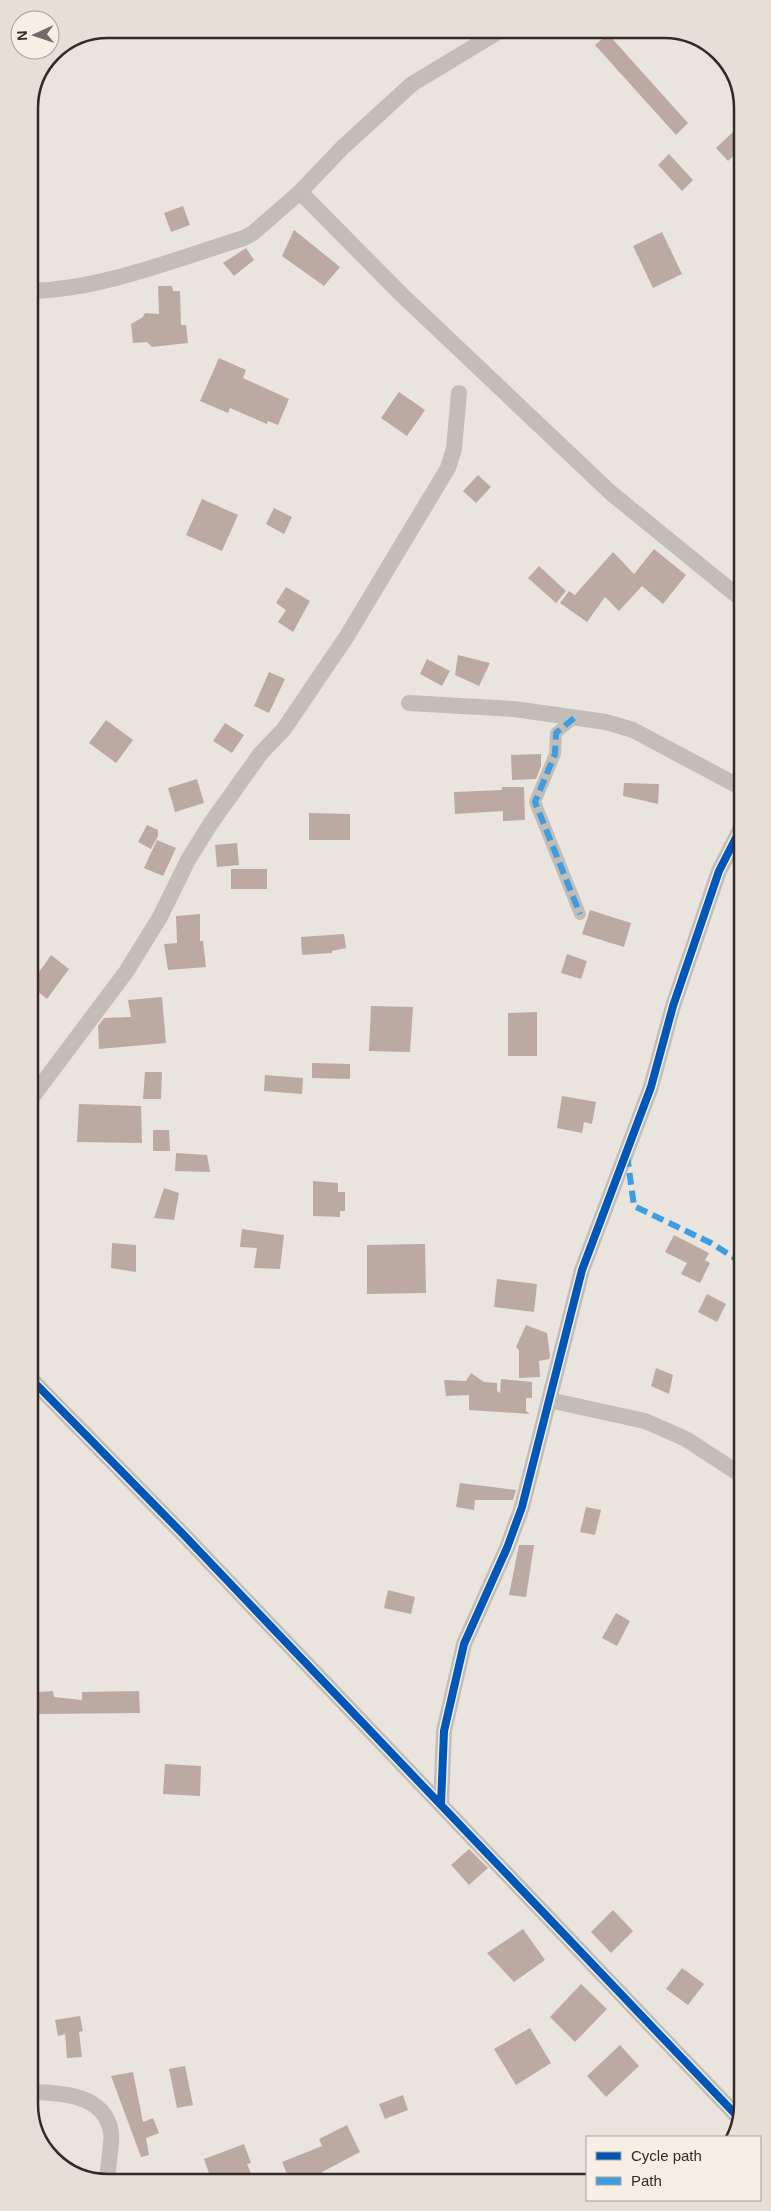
<svg xmlns="http://www.w3.org/2000/svg" width="771" height="2211" font-family="Arial,sans-serif">
<rect width="100%" height="100%" fill="#eae4df"/>
<!-- building -->
<path fill="#bca9a2" d="M 608,34 L 688,123 L 676,135 L 595,45 Z
M 733,132 L 740,140 L 740,150 L 728,161 L 716,148 Z
M 669,154 L 693,180 L 682,191 L 658,165 Z
M 183,206 L 190,225 L 171,232 L 164,213 Z
M 294,230 L 340,267 L 324,286 L 282,256 Z
M 662,232 L 682,274 L 653,288 L 633,246 Z
M 246,248 L 254,260 L 234,276 L 223,263 Z
M 158,286 L 172,286 L 173,291 L 180,291 L 181,325 L 186,325 L 188,343 L 152,347 L 147,342 L 133,343 L 131,324 L 143,317 L 145,313 L 159,314 Z
M 219,358 L 246,370 L 243,378 L 289,399 L 278,425 L 268,421 L 267,424 L 230,408 L 228,413 L 200,401 Z
M 399,392 L 425,410 L 407,436 L 381,418 Z
M 478,475 L 491,487 L 476,503 L 463,491 Z
M 202,499 L 238,515 L 222,551 L 186,535 Z
M 274,508 L 292,517 L 284,534 L 266,524 Z
M 654,549 L 686,575 L 663,604 L 642,586 L 619,611 L 605,597 L 587,622 L 560,603 L 569,591 L 575,595 L 613,552 L 634,574 Z
M 539,566 L 566,591 L 556,603 L 528,578 Z
M 286,587 L 310,601 L 293,632 L 278,622 L 286,610 L 276,603 Z
M 458,655 L 490,663 L 479,686 L 455,675 Z
M 427,659 L 450,671 L 442,686 L 420,674 Z
M 269,672 L 285,679 L 269,713 L 254,706 Z
M 106,720 L 133,740 L 116,763 L 89,743 Z
M 225,723 L 244,735 L 232,753 L 213,741 Z
M 541,754 L 541,766 L 536,779 L 512,780 L 511,755 Z
M 197,779 L 204,803 L 175,812 L 168,788 Z
M 624,783 L 659,784 L 658,804 L 623,796 Z
M 502,787 L 524,787 L 525,820 L 503,821 L 503,811 L 455,814 L 454,792 L 502,790 Z
M 309,813 L 350,814 L 350,840 L 309,840 Z
M 147,825 L 158,830 L 158,836 L 151,849 L 138,842 Z
M 157,840 L 176,848 L 163,876 L 144,868 Z
M 237,843 L 239,865 L 217,867 L 215,845 Z
M 231,869 L 267,869 L 267,889 L 231,889 Z
M 590,910 L 631,923 L 624,947 L 582,934 Z
M 200,914 L 200,941 L 203,941 L 206,967 L 168,970 L 164,944 L 177,943 L 176,916 Z
M 344,934 L 346,948 L 332,951 L 332,953 L 302,955 L 301,937 Z
M 567,954 L 587,961 L 581,979 L 561,973 Z
M 51,955 L 69,969 L 47,999 L 30,985 Z
M 162,997 L 166,1043 L 99,1049 L 98,1026 L 104,1018 L 131,1017 L 128,1000 Z
M 371,1006 L 413,1007 L 410,1052 L 369,1051 Z
M 537,1012 L 537,1056 L 508,1056 L 508,1013 Z
M 312,1063 L 350,1064 L 350,1079 L 312,1078 Z
M 145,1072 L 162,1072 L 161,1099 L 143,1099 Z
M 265,1075 L 303,1078 L 302,1094 L 264,1091 Z
M 562,1096 L 596,1102 L 592,1124 L 584,1122 L 582,1133 L 557,1128 Z
M 79,1104 L 141,1106 L 142,1143 L 77,1142 Z
M 153,1130 L 169,1130 L 170,1151 L 153,1151 Z
M 176,1153 L 207,1155 L 210,1172 L 175,1171 Z
M 313,1181 L 338,1183 L 338,1192 L 345,1192 L 345,1211 L 340,1211 L 340,1217 L 313,1216 Z
M 164,1188 L 179,1193 L 174,1220 L 154,1218 Z
M 242,1229 L 284,1235 L 280,1269 L 254,1268 L 257,1248 L 240,1247 Z
M 674,1235 L 709,1253 L 705,1260 L 710,1263 L 700,1283 L 681,1274 L 687,1263 L 665,1252 Z
M 112,1243 L 136,1245 L 136,1272 L 111,1268 Z
M 425,1244 L 426,1293 L 367,1294 L 367,1245 Z
M 497,1279 L 537,1284 L 534,1312 L 494,1307 Z
M 707,1294 L 726,1304 L 717,1322 L 698,1312 Z
M 526,1325 L 547,1333 L 550,1356 L 549,1359 L 539,1361 L 540,1377 L 519,1378 L 519,1350 L 516,1347 Z
M 656,1368 L 673,1375 L 669,1394 L 651,1386 Z
M 471,1373 L 484,1382 L 497,1383 L 497,1391 L 500,1393 L 501,1379 L 532,1382 L 532,1398 L 526,1398 L 526,1411 L 530,1414 L 469,1410 L 469,1395 L 446,1396 L 444,1380 L 466,1381 Z
M 460,1483 L 516,1490 L 513,1500 L 475,1500 L 474,1510 L 456,1507 Z
M 586,1507 L 601,1510 L 595,1535 L 580,1532 Z
M 519,1545 L 534,1545 L 526,1597 L 509,1595 Z
M 388,1590 L 415,1597 L 411,1614 L 384,1608 Z
M 616,1613 L 630,1621 L 617,1646 L 602,1638 Z
M 53,1691 L 54,1697 L 82,1700 L 82,1692 L 139,1691 L 140,1713 L 39,1714 L 38,1692 Z
M 165,1764 L 201,1766 L 200,1796 L 163,1794 Z
M 469,1849 L 488,1868 L 469,1885 L 451,1865 Z
M 613,1910 L 633,1931 L 611,1953 L 591,1932 Z
M 523,1929 L 545,1960 L 514,1982 L 487,1953 Z
M 682,1968 L 704,1984 L 688,2005 L 666,1989 Z
M 581,1984 L 607,2009 L 575,2042 L 550,2017 Z
M 80,2016 L 83,2031 L 79,2032 L 82,2057 L 67,2058 L 65,2034 L 58,2036 L 55,2020 Z
M 530,2028 L 551,2063 L 516,2085 L 494,2049 Z
M 620,2045 L 639,2066 L 606,2097 L 587,2076 Z
M 185,2066 L 193,2105 L 177,2108 L 169,2069 Z
M 133,2072 L 143,2122 L 153,2118 L 159,2133 L 146,2138 L 149,2155 L 141,2157 L 111,2076 Z
M 403,2095 L 408,2110 L 385,2119 L 379,2104 Z
M 347,2125 L 360,2152 L 322,2172 L 326,2181 L 290,2181 L 282,2162 L 322,2146 L 319,2139 Z
M 244,2144 L 251,2163 L 247,2164 L 254,2181 L 212,2182 L 204,2159 Z"/>
<g fill="none" stroke-linecap="round" stroke-linejoin="round">
<!-- pedestrian -->
<path stroke="#c3bdb8" stroke-width="12" d="M 574,718 L 556,733 L 555,754 L 535,802 L 580,914"/>
<!-- minor -->
<path stroke="#c3bdb8" stroke-width="16" d="M 709,44 L 714,49
M 300,192 L 402,295 L 611,493 L 740,598
M 29,291 C 100,290 176,259 244,238 L 253,233 L 300,192 L 342,148 L 412,84 L 503,29
M 409,703 L 514,709 L 606,722 L 633,730 L 740,787
M 30,1100 L 126,972 L 160,917 L 188,860 L 211,823 L 261,753 L 284,729 L 347,636 L 448,468 L 454,449 L 459,393
M 31,1379 L 182,1533 L 738,2117
M 549,1400 L 645,1421 L 686,1439 L 741,1475
M 441,1804 L 444,1731 L 464,1644 L 507,1548 L 522,1507 L 582,1270 L 651,1087 L 673,1006 L 719,871 L 741,828
M 31,2092 C 61,2093 105,2094 111,2132 C 113,2140 107,2171 107,2182"/>
<!-- quiet -->
<path stroke="#3e9ce0" stroke-width="6" stroke-dasharray="12 6" stroke-linecap="butt" d="M 574,718 L 556,733 L 555,754 L 535,802 L 580,914
M 627,1155 L 634,1206 L 711,1243 L 741,1262"/>
<defs>
<path id="cycleway" d="M 31,1379 L 182,1533 L 738,2117
M 441,1804 L 444,1731 L 464,1644 L 507,1548 L 522,1507 L 582,1270 L 651,1087 L 673,1006 L 719,871 L 741,828"/>
</defs>
<!-- cycleway casing -->
<use href="#cycleway" stroke="#f7eee6" stroke-width="11"/>
<!-- cycleway -->
<use href="#cycleway" stroke="#0057b8" stroke-width="8"/>
</g>
<!-- crop -->
<path d="M0 0H771V2211H0ZM108 38H664A70 70 0 0 1 734 108V2104A70 70 0 0 1 664 2174H108A70 70 0 0 1 38 2104V108A70 70 0 0 1 108 38Z" fill="#e7ded7" fill-rule="evenodd"/>
<path fill="none" stroke="#332a27" stroke-width="2.5" d="M108 38H664A70 70 0 0 1 734 108V2104A70 70 0 0 1 664 2174H108A70 70 0 0 1 38 2104V108A70 70 0 0 1 108 38Z"/>
<!-- legend -->
<rect x="586" y="2136" width="175" height="65" fill="#f7eee6" stroke="#a9a09a"/>
<rect x="596" y="2152" width="25" height="8" fill="#0057b8" stroke="#a9a09a"/>
<text x="631" y="2161" font-size="15" fill="#332a27">Cycle path</text>
<rect x="596" y="2177" width="25" height="8" fill="#3e9ce0" stroke="#a9a09a"/>
<text x="631" y="2186" font-size="15" fill="#332a27">Path</text>
<!-- north arrow -->
<g transform="translate(35 35) rotate(267)"><circle r="24" fill="#f7eee6" stroke="#a9a09a"/>
<path d="M0-4L9 19L0 12L-9 19Z" fill="#736b67"/>
<text y="-8" font-size="14" font-weight="bold" text-anchor="middle" fill="#332a27">N</text>
</g>
</svg>
